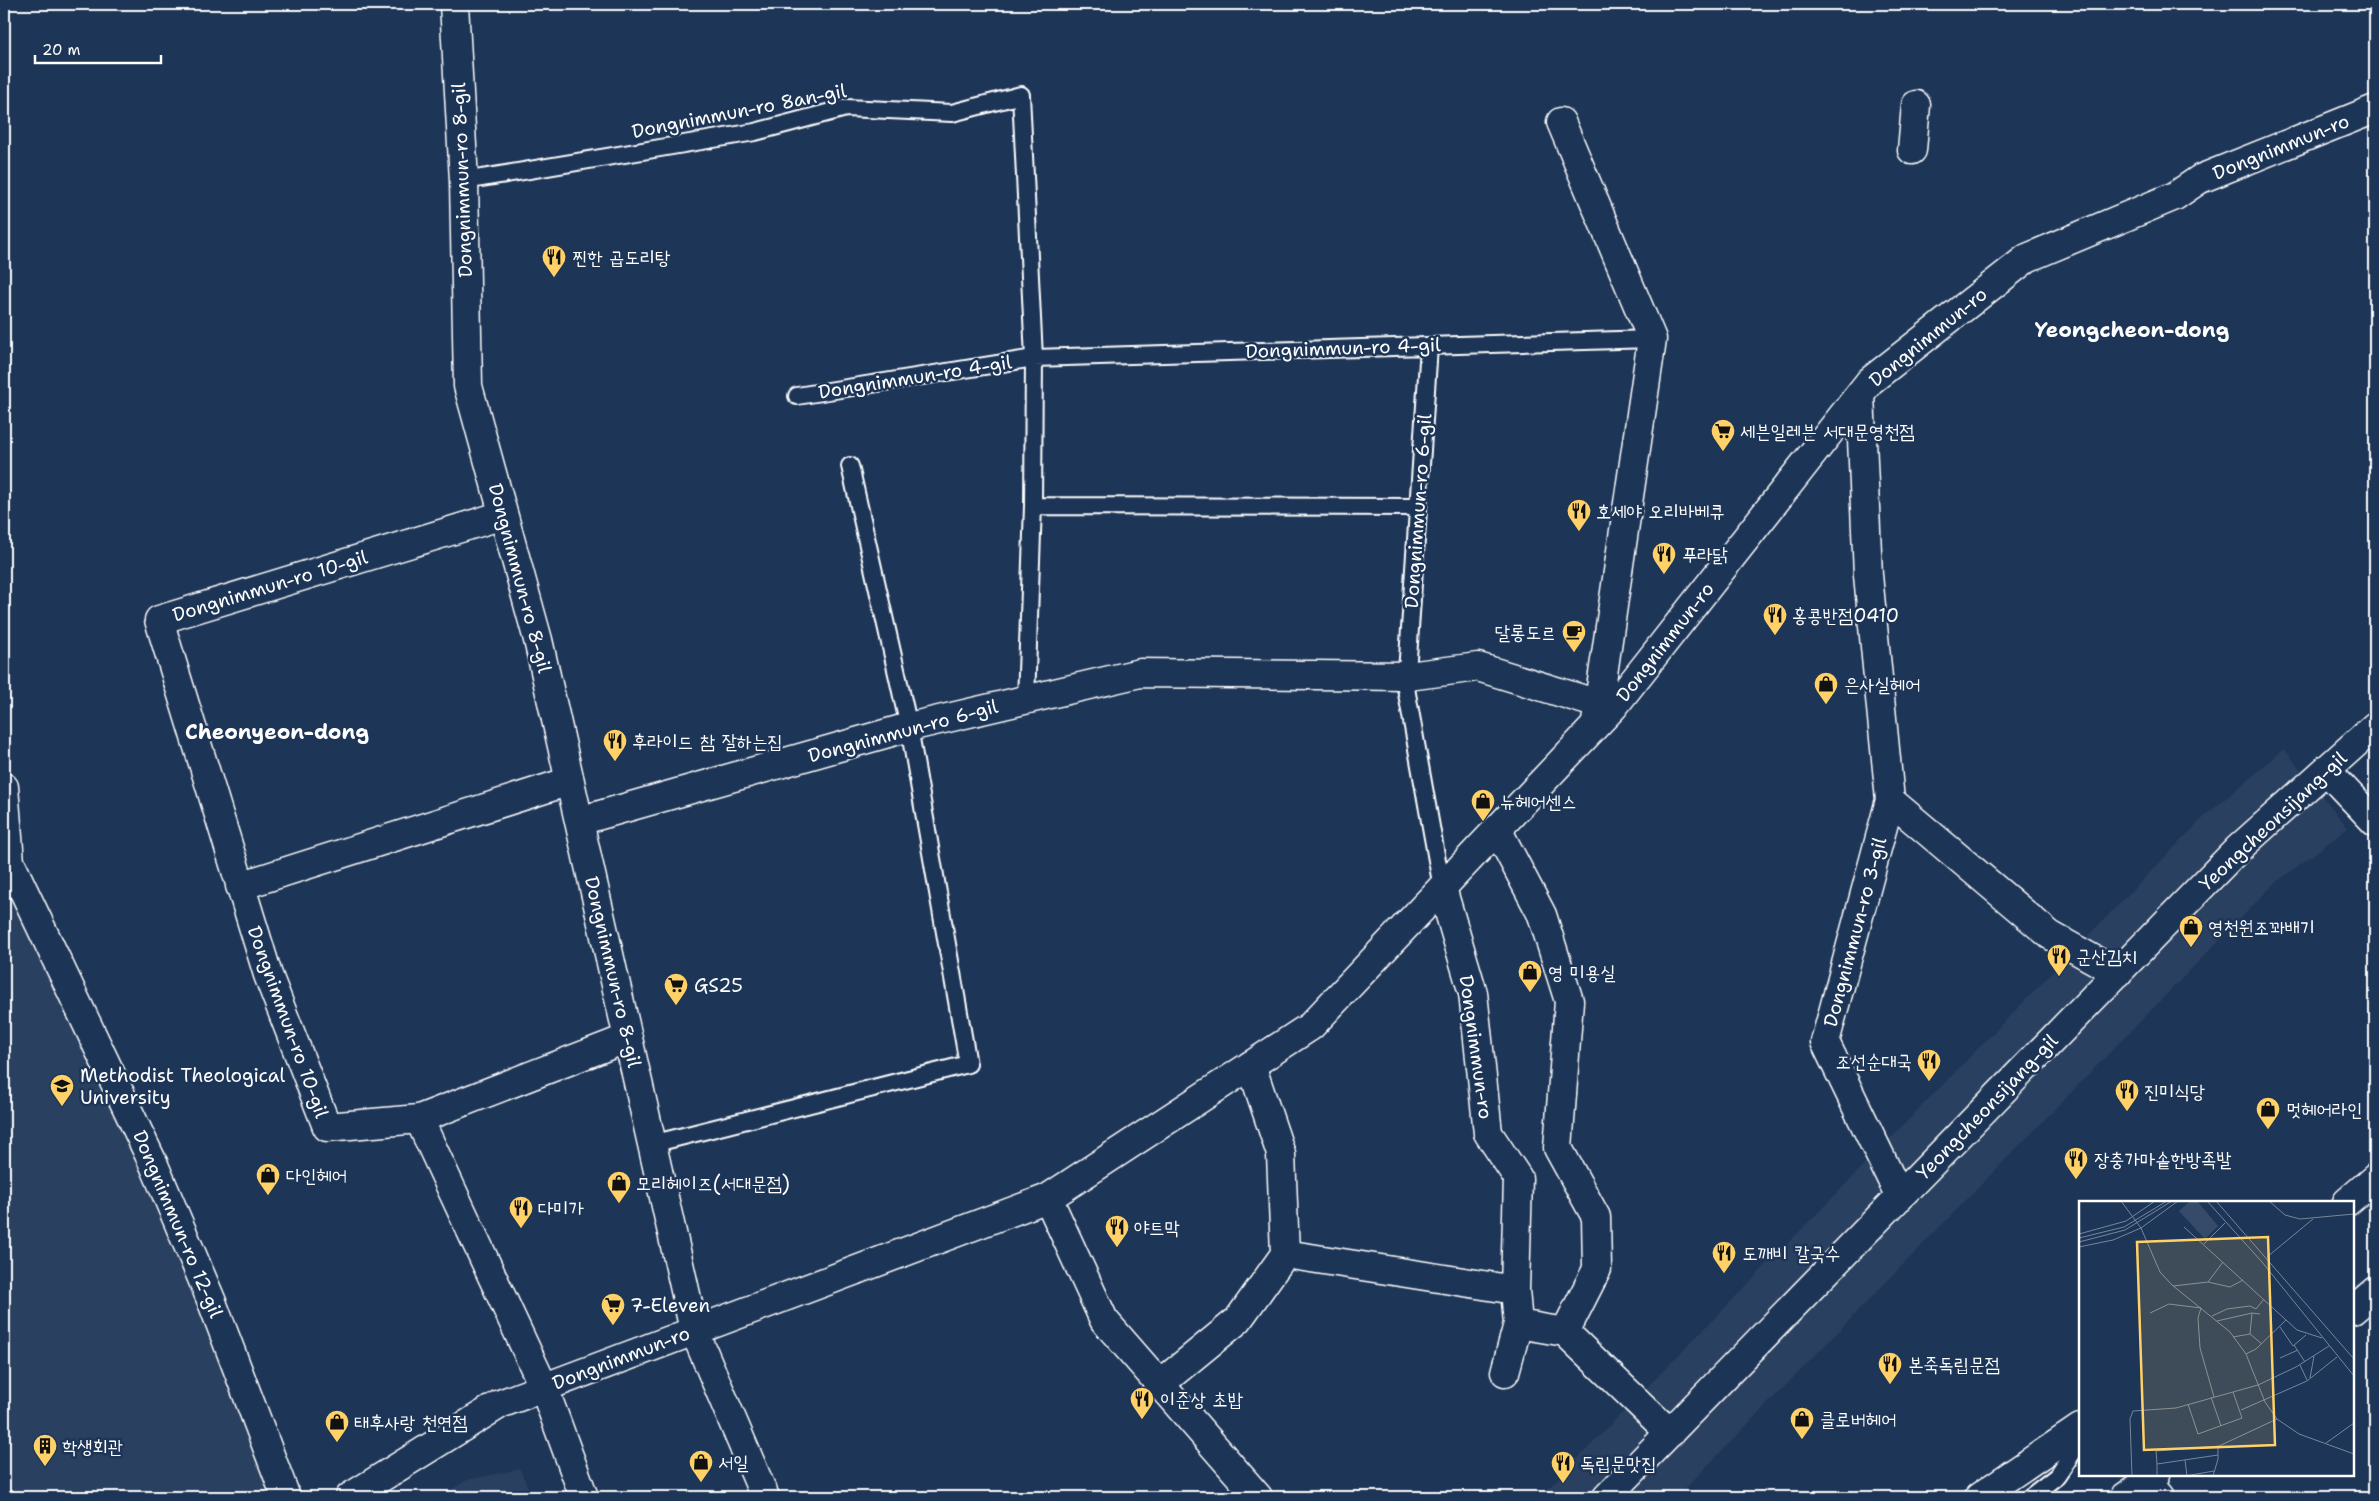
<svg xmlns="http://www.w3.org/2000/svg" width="2379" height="1501" font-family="'Shantell Sans','Poor Story',sans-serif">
<rect width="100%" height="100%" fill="#1d3557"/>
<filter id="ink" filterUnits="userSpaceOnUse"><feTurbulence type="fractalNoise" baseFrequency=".02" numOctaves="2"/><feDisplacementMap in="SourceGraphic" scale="10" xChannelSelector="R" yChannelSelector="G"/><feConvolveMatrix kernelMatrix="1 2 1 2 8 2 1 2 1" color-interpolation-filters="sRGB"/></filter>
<g filter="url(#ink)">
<!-- built -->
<path fill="#2a4161" d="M 2284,749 L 2348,828 L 2273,885 L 1677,1497 L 1540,1497 L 2206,815 Z
M 4,843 L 286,1497 L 4,1497 Z
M 520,1469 L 532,1497 L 439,1497 L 467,1480 Z"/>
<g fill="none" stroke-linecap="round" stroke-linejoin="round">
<defs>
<path id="service" d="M 464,181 L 755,132 L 846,108 L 952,113 L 1021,95 L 1034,358 L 1033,506 L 1026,700
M 1429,346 L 1406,688 L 1442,888
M 797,396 L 1034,358 L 1652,339
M 1033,506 L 1418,507
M 652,1144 L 968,1064 L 909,727 L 850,466
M 2030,1497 L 2057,1476 L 2080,1442"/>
<path id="minor" d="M 454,4 L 464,181 L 468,386 L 538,640 L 694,1330 L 765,1497
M 1561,122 L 1652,339 L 1596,722
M 1912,150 L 1916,105
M 1860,394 L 1868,575 L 1890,800 L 1825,1042 L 1900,1197
M 503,515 L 159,620 L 268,975 L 327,1127 L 419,1119 L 628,1038
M 2326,770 L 2375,822
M 4,787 L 10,862 L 154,1165 L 212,1302 L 286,1497
M 1890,800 L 2050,935 L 2118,973
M 579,821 L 909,727 L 1140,673 L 1408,676 L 1478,667 L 1598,704
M 1497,829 L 1542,915 L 1569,1001 L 1558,1148 L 1596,1217 L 1597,1269 L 1565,1332 L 1670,1433
M 240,886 L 570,781
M 1442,888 L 1473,993 L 1488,1133 L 1518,1178 L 1515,1290
M 419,1119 L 544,1388 L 584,1497
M 1048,1198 L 1104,1320 L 1258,1497
M 1285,1254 L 1515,1290 L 1518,1324 L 1505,1372
M 1518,1324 L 1565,1332
M 1160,1384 L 1238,1320 L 1285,1254 L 1281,1154 L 1251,1065
M 2147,1482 L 2160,1497
M 1607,1497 L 2238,849 L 2375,726"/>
<path id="secondary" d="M 350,1497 L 500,1404 L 1048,1198 L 1311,1026 L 1614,706 L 1870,381 L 2027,258 L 2175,196 L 2200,179 L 2375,109"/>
<path id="primary" d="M 2347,1202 L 2375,1178
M 2353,1310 L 2375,1291
M 1979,1497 L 2080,1428
M 2125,1497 L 2156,1475"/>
</defs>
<!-- service casing -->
<use href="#service" stroke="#fff" stroke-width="20"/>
<!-- minor casing -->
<use href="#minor" stroke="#fff" stroke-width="31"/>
<!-- secondary casing -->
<use href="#secondary" stroke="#fff" stroke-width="31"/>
<!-- primary casing -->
<use href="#primary" stroke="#fff" stroke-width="31"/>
<!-- service -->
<use href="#service" stroke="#1d3557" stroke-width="16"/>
<!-- minor -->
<use href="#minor" stroke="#1d3557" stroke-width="28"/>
<!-- secondary -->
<use href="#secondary" stroke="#1d3557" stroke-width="28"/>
<!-- primary -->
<use href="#primary" stroke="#1d3557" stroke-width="28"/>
</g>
</g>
<!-- icons -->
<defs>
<symbol id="restaurant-pin" viewBox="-11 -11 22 30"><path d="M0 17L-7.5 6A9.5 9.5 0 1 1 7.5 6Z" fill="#ffd166" stroke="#1d3557"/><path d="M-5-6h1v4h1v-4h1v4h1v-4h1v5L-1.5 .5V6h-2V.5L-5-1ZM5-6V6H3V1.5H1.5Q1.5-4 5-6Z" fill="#111"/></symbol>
<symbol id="supermarket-pin" viewBox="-11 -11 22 30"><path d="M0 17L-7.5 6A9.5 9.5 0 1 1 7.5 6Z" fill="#ffd166" stroke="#1d3557"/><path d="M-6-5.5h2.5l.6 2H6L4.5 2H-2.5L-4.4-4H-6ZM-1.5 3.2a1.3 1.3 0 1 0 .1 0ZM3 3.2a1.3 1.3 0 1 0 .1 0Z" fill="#111"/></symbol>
<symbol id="cafe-pin" viewBox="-11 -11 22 30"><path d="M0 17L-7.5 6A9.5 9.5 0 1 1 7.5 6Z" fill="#ffd166" stroke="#1d3557"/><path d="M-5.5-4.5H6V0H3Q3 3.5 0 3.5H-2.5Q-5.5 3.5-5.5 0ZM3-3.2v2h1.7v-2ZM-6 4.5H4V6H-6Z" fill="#111"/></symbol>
<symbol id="shop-pin" viewBox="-11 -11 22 30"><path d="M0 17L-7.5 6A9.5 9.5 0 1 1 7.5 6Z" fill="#ffd166" stroke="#1d3557"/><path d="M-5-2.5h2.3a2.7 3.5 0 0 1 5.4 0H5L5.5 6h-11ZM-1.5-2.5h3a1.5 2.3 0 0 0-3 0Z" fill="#111"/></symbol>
<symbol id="university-pin" viewBox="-11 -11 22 30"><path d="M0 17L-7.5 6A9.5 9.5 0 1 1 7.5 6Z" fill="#ffd166" stroke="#1d3557"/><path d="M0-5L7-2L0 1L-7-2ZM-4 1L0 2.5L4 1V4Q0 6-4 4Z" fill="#111"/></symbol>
<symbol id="building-pin" viewBox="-11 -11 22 30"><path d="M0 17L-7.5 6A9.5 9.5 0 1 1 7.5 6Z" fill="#ffd166" stroke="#1d3557"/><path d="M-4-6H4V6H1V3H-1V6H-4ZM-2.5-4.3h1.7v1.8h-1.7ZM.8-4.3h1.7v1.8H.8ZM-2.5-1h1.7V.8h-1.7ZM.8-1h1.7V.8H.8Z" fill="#111"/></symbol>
</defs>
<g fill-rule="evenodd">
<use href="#restaurant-pin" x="540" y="243" width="28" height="38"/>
<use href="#supermarket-pin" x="1709" y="417" width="28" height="38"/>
<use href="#restaurant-pin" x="1565" y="497" width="28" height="38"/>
<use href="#restaurant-pin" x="1650" y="540" width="28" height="38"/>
<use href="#restaurant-pin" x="1761" y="601" width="28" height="38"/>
<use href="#cafe-pin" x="1560" y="618" width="28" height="38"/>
<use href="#shop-pin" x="1812" y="670" width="28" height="38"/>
<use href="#restaurant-pin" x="601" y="727" width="28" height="38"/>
<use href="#shop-pin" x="1469" y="787" width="28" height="38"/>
<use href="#shop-pin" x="2177" y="913" width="28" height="38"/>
<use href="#restaurant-pin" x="2045" y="942" width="28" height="38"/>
<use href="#shop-pin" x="1516" y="958" width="28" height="38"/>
<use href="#supermarket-pin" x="662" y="971" width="28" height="38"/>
<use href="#restaurant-pin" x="1915" y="1047" width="28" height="38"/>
<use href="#university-pin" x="48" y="1072" width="28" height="38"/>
<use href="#restaurant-pin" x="2113" y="1077" width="28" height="38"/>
<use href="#shop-pin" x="2254" y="1095" width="28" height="38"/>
<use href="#restaurant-pin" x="2062" y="1145" width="28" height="38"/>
<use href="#shop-pin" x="254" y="1161" width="28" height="38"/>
<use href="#shop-pin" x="605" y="1169" width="28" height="38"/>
<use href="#restaurant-pin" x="507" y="1194" width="28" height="38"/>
<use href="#restaurant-pin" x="1103" y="1213" width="28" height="38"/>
<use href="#restaurant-pin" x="1710" y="1239" width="28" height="38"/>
<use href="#supermarket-pin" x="599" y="1291" width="28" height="38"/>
<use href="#restaurant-pin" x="1876" y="1350" width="28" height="38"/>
<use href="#restaurant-pin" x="1128" y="1385" width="28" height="38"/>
<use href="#shop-pin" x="1788" y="1405" width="28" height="38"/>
<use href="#shop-pin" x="323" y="1408" width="28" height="38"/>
<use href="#building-pin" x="31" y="1432" width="28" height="38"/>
<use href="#shop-pin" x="687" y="1448" width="28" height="38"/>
<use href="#restaurant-pin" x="1549" y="1449" width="28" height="38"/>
</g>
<g text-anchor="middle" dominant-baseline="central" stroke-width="5" stroke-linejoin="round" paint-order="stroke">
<!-- street labels -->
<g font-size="19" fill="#fff" stroke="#1d3557">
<text transform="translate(739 111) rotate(-11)">Dongnimmun-ro 8an-gil</text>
<text transform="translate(2281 147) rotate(-22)">Dongnimmun-ro</text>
<text transform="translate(462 180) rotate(-92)">Dongnimmun-ro 8-gil</text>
<text transform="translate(1928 337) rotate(-39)">Dongnimmun-ro</text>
<text transform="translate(1343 348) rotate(-2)">Dongnimmun-ro 4-gil</text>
<text transform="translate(915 377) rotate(-9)">Dongnimmun-ro 4-gil</text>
<text transform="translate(1418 511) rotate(-86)">Dongnimmun-ro 6-gil</text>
<text transform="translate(520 578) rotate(75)">Dongnimmun-ro 8-gil</text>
<text transform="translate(270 586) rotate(-17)">Dongnimmun-ro 10-gil</text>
<text transform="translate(1665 642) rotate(-52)">Dongnimmun-ro</text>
<text transform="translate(903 731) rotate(-15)">Dongnimmun-ro 6-gil</text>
<text transform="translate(2273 821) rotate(-43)">Yeongcheonsijang-gil</text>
<text transform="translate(1855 932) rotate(-75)">Dongnimmun-ro 3-gil</text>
<text transform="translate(613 972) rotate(77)">Dongnimmun-ro 8-gil</text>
<text transform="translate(288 1022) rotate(70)">Dongnimmun-ro 10-gil</text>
<text transform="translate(1476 1047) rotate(82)">Dongnimmun-ro</text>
<text transform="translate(1987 1107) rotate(-46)">Yeongcheonsijang-gil</text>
<text transform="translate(178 1224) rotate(67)">Dongnimmun-ro 12-gil</text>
<text transform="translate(621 1358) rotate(-21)">Dongnimmun-ro</text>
</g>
<!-- poi labels -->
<g font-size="19" fill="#fff" stroke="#1d3557" text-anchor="start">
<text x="572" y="257">찐한 곱도리탕</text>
<text x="1740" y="431">세븐일레븐 서대문영천점</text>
<text x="1596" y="511">호세야 오리바베큐</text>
<text x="1682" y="554">푸라닭</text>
<text x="1792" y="615">홍콩반점0410</text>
<text x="1556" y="632" text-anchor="end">달롱도르</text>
<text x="1844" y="684">은사실헤어</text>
<text x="632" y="741">후라이드 참 잘하는집</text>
<text x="1500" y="801">뉴헤어센스</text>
<text x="2208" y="927">영천원조꽈배기</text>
<text x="2076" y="956">군산김치</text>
<text x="1548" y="972">영 미용실</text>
<text x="694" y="985">GS25</text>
<text x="1912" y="1061" text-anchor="end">조선순대국</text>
<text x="80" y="1075">Methodist Theological<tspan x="80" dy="22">University</tspan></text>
<text x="2144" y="1091">진미식당</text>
<text x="2286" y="1109">멋헤어라인</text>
<text x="2094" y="1159">장충가마솥한방족발</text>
<text x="286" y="1175">다인헤어</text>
<text x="636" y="1183">모리헤이즈(서대문점)</text>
<text x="538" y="1208">다미가</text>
<text x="1134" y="1227">야트막</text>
<text x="1742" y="1253">도깨비 칼국수</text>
<text x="630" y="1305">7-Eleven</text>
<text x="1908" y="1364">본죽독립문점</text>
<text x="1160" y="1399">이준상 초밥</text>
<text x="1820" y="1419">클로버헤어</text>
<text x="354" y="1422">태후사랑 천연점</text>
<text x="62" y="1446">학생회관</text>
<text x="718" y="1462">서일</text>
<text x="1580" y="1463">독립문맛집</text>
</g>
<!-- quarter labels -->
<g font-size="21" font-weight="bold" fill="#fff" stroke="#1d3557">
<text x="2132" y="330">Yeongcheon-dong</text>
<text x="277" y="732">Cheonyeon-dong</text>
</g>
</g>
<!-- overview -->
<g transform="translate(2079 1201)">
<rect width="275" height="275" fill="#1d3557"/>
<path d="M 111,0 L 119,1 L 139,25 L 126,38 L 100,10 Z" fill="#364b69"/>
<path fill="none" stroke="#77869a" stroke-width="1" d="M 42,0 L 62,27M 128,0 L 183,61 L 275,175M 137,0 L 275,158M 190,0 L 206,14 L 221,18 L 275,13M 105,26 L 218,129 L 243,137M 62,27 L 81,71 L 93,84 L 151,131 L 167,153 L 186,201 L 198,218 L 220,233 L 275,253M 0,33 L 47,20 L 76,0M 0,37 L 45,26 L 88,0M 0,41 L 46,29 L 93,0M 125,43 L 146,22M 0,46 L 34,39 L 62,27 L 99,0M 188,56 L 234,18M 129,81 L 144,61M 94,85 L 129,81 L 151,86 L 164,79M 122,107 L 119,117 L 121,147 L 135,196M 71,112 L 90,103 L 122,107M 133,115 L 148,108 L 171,105 L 177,108 L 185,98M 138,120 L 173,112M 201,126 L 214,145 L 227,134M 171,133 L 173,112 L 181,113M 154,136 L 171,133 L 183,143M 215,144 L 226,161M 167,153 L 177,148 L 207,119M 201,157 L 219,149M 221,164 L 228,179M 231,177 L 235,155M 0,186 L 0,203M 132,196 L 142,225M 109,203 L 119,233 L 163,217 L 154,191M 162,209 L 228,180 L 258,156M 247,242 L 275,222M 106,259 L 108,275M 78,263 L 77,250 L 140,245 L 198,218M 53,275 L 51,218 L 54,210 L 97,207 L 179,184 L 217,166 L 250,145M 78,275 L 78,263 L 139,254M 106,275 L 135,270M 134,275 L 139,258 L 139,245"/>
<path fill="#ffd166" fill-opacity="0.15" stroke="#ffd166" stroke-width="2.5" d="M 189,36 L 196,244 L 65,249 L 58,41 Z"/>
<rect width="275" height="275" fill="none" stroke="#fff" stroke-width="2.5"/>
</g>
<!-- margin -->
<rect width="2379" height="1501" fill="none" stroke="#1d3557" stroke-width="20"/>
<rect x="10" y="10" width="2359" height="1481" fill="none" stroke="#fff" stroke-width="2" filter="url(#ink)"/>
<!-- scale -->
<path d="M35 55v8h126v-8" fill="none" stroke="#ffffff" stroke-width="2.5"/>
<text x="42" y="55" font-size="15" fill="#ffffff" stroke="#1d3557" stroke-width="4" paint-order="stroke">20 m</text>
</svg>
